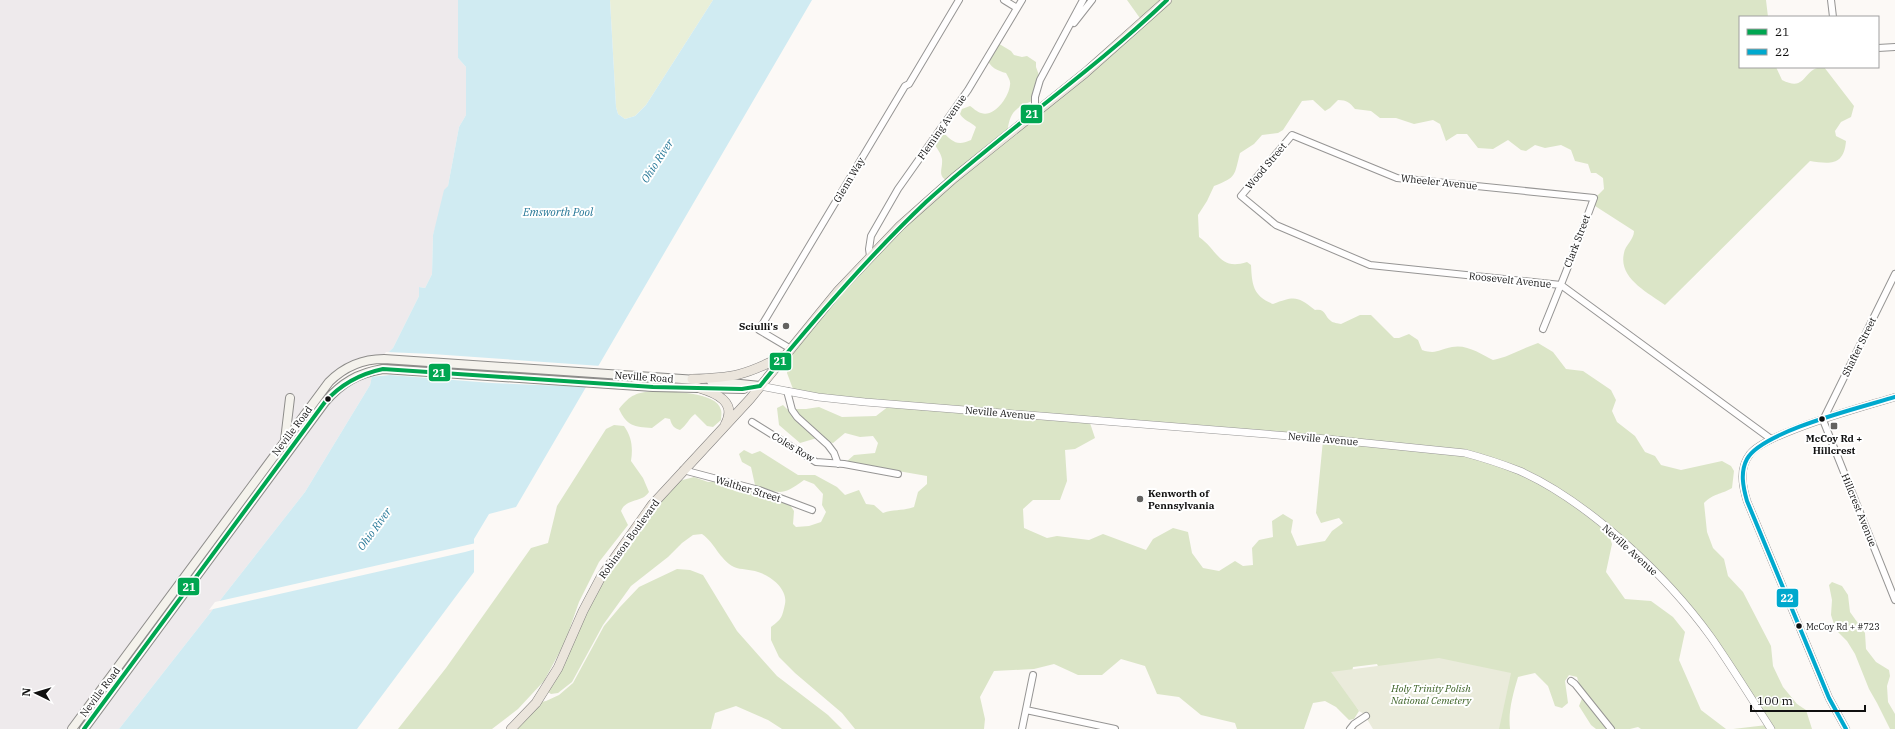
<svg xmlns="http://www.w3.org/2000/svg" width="1895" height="729" font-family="'IBM Plex Serif',serif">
<rect width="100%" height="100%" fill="#fcf9f6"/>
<!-- industrial -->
<path fill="#eeeaec" d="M 0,0 L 458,0 L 458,58 L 466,67 L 466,115 L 459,127 L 448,186 L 433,235 L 432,274 L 425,288 L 419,287 L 419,296 L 393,348 L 381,359 L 337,374 L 72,729 L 0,729 Z
M 373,371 L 370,385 L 305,492 L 119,729 L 84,729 L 333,392 Z"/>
<!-- green -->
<path fill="#e9efd8" d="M 610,0 L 713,0 L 646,105 L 635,116 L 625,119 L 618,114 L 616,107 Z"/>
<!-- forest -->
<path fill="#dbe5c7" d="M 1127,0 L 1160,0 L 1162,2 L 1142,21 Z
M 1170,0 L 1766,0 L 1768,17 L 1740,17 L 1740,67 L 1776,67 L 1782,80 C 1808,93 1802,67 1824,67 L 1854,106 L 1851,117 L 1841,122 L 1835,131 L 1836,136 L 1846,141 C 1844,166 1830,164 1810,161 L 1665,305 C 1647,292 1618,278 1624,253 C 1625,245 1634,240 1634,231 L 1592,204 L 1595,198 L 1604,189 L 1603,178 L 1596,173 L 1591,173 L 1588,164 L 1575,161 L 1571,150 L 1561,145 L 1545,148 L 1535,145 L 1526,151 L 1521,150 L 1508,140 L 1493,149 L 1478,148 L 1467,134 L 1457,134 L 1446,141 L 1440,124 L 1433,120 L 1414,124 L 1396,118 L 1380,118 L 1371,111 L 1355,109 C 1350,103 1347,100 1338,100 L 1330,108 L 1325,111 L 1313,100 L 1302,101 L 1283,130 L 1278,133 L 1262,135 L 1254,144 L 1240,153 C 1234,176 1237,177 1214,186 L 1207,201 L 1198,215 L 1199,237 C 1218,250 1219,271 1247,262 L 1251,265 C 1252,285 1253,296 1273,304 C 1295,296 1297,296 1315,310 C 1326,308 1324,316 1331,321 C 1333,323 1338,323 1341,324 L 1360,315 L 1371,315 L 1394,338 L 1399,338 L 1409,334 L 1418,340 L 1422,350 C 1437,355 1439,349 1452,347 C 1467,344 1481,354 1493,360 C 1509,357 1523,348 1538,343 L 1553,352 L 1566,369 L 1583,371 L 1611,390 L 1616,400 L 1612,411 L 1617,422 L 1635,436 L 1645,452 L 1655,456 L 1661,465 L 1681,470 L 1722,461 L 1731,466 L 1734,471 L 1732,488 C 1720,495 1714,493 1704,503 L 1707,532 L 1713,548 L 1724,559 L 1728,576 L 1743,592 L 1771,646 L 1773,666 L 1783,687 L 1797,704 L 1806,710 L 1812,729 L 1773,729 L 1686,603 L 1604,524 L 1522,471 L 1466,451 L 817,395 L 793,389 L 787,373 L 790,354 L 840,293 L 906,225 L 951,185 Z
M 996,42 L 1011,51 L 1014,55 L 1022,57 L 1027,56 L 1036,62 L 1036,67 L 1040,78 L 1032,101 C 1013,109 1010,113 1007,133 L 947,181 C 937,175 943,169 942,159 C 941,153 936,147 933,142 L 941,131 C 953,141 956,147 971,140 L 976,127 C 971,122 963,120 960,114 L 962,109 L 970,106 C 973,108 977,112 981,113 C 994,118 1009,97 1010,85 C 1011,81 1008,77 1006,73 C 998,71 989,67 987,58 Z
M 654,391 C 670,392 717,391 721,410 C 722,413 721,417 721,420 L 713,427 L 707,426 L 695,414 C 689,418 687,425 680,430 C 674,428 672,426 670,419 L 665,418 L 652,428 C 634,427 627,426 619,409 C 631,394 636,393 654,391 Z
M 783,405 L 787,409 L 806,409 L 819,407 L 842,417 L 876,416 L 889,406 L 1090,423 L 1095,438 L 1075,449 L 1065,450 L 1067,481 L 1060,500 L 1033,500 L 1023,509 L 1024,528 L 1047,538 L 1057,536 L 1089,540 L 1103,534 L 1146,550 L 1153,539 L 1173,528 L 1188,532 L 1192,553 L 1203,568 L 1219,571 L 1235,561 L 1243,566 L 1253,565 L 1252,548 L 1259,540 L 1273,537 L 1272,521 L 1283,514 L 1293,520 L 1291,532 L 1297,546 L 1325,541 L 1332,531 L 1343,523 L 1339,518 L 1321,523 L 1316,513 L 1323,440 L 1465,455 L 1521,473 L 1566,500 L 1608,532 L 1612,544 L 1606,572 L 1625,599 L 1651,601 L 1673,617 L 1685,632 L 1679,660 L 1701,710 L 1726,729 L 1641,729 L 1638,727 L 1630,729 L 1613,729 L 1581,690 L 1577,677 L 1569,675 L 1565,681 L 1568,703 L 1562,708 L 1555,706 L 1548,686 L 1535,673 L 1518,677 C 1513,694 1508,711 1510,729 L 1490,729 L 1382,675 L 1377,664 L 1353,667 L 1351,677 L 1345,687 L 1359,711 L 1354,719 L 1349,720 L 1336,707 L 1325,701 L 1313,703 L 1304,729 L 1237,729 L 1235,723 L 1201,715 L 1179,697 L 1157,694 L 1145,666 L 1121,659 L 1102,675 L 1078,675 L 1054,664 L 1034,669 L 994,671 L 980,697 L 985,719 L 984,729 L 855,729 L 842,713 L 795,673 L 779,657 L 771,640 L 771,627 C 782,619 782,617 785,604 C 788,589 771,576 758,572 C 750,569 741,570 734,567 C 719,559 715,543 702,534 L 693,535 L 682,543 L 668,557 L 631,586 L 603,625 L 572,682 L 558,693 L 551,694 L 548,692 L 602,577 L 675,482 L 694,477 L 708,482 L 718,481 L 788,502 L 794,511 L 793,524 L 796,527 L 809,526 L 821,522 L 826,512 L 822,505 L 823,494 L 814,484 L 804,480 C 782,496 780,494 755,485 L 751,467 L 742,462 L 739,454 L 744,450 L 752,454 L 760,451 L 798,475 L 815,475 L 837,487 L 845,495 L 859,490 L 866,504 L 874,505 L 883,513 C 894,509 903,511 914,507 L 918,492 L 927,484 L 927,476 L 846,462 L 854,455 L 875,453 L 878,443 L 873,436 L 860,437 L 845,433 L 833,443 L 817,438 L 800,443 L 779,425 L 777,408 Z
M 614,425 L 624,426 C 632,437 633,448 631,461 L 643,478 L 649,492 C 642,503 626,498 621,511 L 628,525 L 599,562 L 579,602 L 565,642 L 544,681 L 518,709 L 492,729 L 398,729 L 446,668 L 531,548 L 548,543 L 557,506 L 606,429 Z
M 677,569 L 690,570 L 703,575 L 737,631 L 777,676 L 828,715 L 842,729 L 782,729 L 768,720 L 736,706 L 715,713 L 711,729 L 513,729 L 536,703 L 546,701 L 559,695 L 573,683 L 604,626 L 620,607 L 639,587 Z
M 1832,582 L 1842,586 L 1848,595 L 1850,612 L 1865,633 L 1866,649 L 1876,662 L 1889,670 L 1890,676 L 1887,686 L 1888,702 L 1895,714 L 1895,729 L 1890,729 L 1877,703 L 1869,689 L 1855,654 L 1847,641 L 1836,630 L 1831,615 L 1832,600 L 1829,585 Z
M 1583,696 L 1610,729 L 1596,729 L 1591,725 L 1579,706 Z
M 1767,725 L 1769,729 L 1733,729 Z"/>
<!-- cemetery -->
<path fill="#eaebdb" d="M 1439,658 L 1511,673 L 1499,729 L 1373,729 L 1364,714 L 1359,711 L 1331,672 Z"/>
<!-- water -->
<path fill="#d0ebf2" d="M 458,0 L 610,0 L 616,107 L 618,114 L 625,119 L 635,116 L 646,105 L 713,0 L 812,0 L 516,507 L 489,514 L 474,539 L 474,572 L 357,729 L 119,729 L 305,492 L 370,385 L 373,371 L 381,359 L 393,348 L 419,296 L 419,287 L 425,288 L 432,274 L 433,235 L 444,190 L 448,186 L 459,127 L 466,115 L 466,67 L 458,58 Z"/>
<!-- pier -->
<path fill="#fcf9f6" d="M 386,352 L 432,354 L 601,366 L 589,387 L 492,383 L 390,375 L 370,377 L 372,370 Z
M 476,543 L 476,549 L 465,552 L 209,610 L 215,602 Z"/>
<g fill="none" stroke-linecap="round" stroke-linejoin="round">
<defs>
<path id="minor" d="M 1004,0 L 1017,8
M 1831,0 L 1833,17
M 1074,23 L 1092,0
M 1878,48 L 1895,47
M 1035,113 L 1035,97 L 1040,80 L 1083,0
M 870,256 L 869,249 L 871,236 L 898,189 L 968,90 L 1022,0
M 1895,274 L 1823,420 L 1895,600
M 1543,329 C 1561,285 1578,242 1594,198 L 1397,178 L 1292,135 L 1241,196 L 1276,225 L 1370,265 L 1561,285 L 1771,439
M 791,349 L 759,330 L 905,86 L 909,84 L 959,0
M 787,391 L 792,410 L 797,417 L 828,445 L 834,453 L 838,464
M 752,422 L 816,462 L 844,464 L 898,474
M 683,470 L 759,490 L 812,510
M 1571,681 L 1575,684 L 1611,729
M 1026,710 L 1115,729
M 1022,729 L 1033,675
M 1350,729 L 1354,724 L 1366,716"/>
<path id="tertiary" d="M 760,386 L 818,397 L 865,402 L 1327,439 L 1465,453 C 1484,458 1502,464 1520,471 C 1589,502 1667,576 1711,637 C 1732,667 1751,698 1771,729
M 1846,729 L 1829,698 L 1747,501 C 1742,485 1739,468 1750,454 C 1765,433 1867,406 1895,397"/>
<path id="secondary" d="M 711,381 L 760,386
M 285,440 L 290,398
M 72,729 L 329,382 C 344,367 362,359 384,359 L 697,380
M 84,729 L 325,402 C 341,383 358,373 383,369 L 653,387 L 744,389"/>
<path id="primary" d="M 692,379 C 733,378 746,375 783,356
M 699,388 C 716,393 738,402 725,425
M 511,729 L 536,703 L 558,668 L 583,611 L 601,577 L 652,505 L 750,399 L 838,291 L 900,226 L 954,178 L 1085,73 L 1167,0"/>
</defs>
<!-- minor casing -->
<use href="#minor" stroke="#969594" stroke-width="8"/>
<!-- tertiary casing -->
<use href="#tertiary" stroke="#969594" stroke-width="8"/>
<!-- secondary casing -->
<use href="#secondary" stroke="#8d8c8a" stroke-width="10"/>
<!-- primary casing -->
<use href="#primary" stroke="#848281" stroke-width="10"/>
<!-- minor -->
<use href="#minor" stroke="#fffefe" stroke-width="6"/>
<!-- tertiary -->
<use href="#tertiary" stroke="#fffefe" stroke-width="7"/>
<!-- secondary -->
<use href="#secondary" stroke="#f4f2ec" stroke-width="8"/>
<!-- primary -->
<use href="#primary" stroke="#ebe5dc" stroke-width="9"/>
<defs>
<path id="bus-1" d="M 84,729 L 325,402 C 341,384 359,374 383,369 L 653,387 L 742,389 L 760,386 C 812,322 866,259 926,202 C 1004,131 1091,73 1167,0"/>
<path id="bus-2" d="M 1846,729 L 1829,698 L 1747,501 C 1743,487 1740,472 1747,459 C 1762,431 1863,407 1895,397"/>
</defs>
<!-- bus-1 casing -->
<use href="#bus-1" stroke="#fff" stroke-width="7"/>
<!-- bus-2 casing -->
<use href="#bus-2" stroke="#fff" stroke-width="7"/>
<!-- bus-1 -->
<use href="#bus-1" stroke="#00a651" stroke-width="4"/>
<!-- bus-2 -->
<use href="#bus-2" stroke="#00a9ce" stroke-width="4"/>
</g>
<!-- markers -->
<g fill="#636260" stroke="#fff" stroke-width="1.5">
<circle cx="786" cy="326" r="4"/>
<rect x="1830" y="422" width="8" height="8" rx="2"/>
<circle cx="1140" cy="499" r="4"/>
</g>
<g fill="#101010" stroke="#fff" stroke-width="1.5">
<circle cx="328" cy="399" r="3.5"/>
<circle cx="1822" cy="419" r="3.5"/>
<circle cx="1799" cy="626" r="3.5"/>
</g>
<g text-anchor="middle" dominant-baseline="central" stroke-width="4" stroke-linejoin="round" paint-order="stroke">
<!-- bus labels -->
<g font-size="9" fill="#101010" stroke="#fff" text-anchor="start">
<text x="1806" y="626">McCoy Rd + #723</text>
</g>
<!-- street labels -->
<g font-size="10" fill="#101010" stroke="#fff">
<text transform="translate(942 127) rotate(-55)">Fleming Avenue</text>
<text transform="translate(1266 166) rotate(-50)">Wood Street</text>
<text transform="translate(849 180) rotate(-59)">Glenn Way</text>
<text transform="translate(1439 182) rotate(6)">Wheeler Avenue</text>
<text transform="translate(1577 241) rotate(-69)">Clark Street</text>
<text transform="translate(1510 280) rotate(6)">Roosevelt Avenue</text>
<text transform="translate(1859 347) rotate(-64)">Shafter Street</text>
<text transform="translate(644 377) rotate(4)">Neville Road</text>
<text transform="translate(1000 413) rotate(5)">Neville Avenue</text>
<text transform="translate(292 431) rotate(-53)">Neville Road</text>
<text transform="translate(1323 439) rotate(5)">Neville Avenue</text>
<text transform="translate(793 447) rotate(31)">Coles Row</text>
<text transform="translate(748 489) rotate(17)">Walther Street</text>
<text transform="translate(1859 510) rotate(68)">Hillcrest Avenue</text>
<text transform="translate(629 539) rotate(-54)">Robinson Boulevard</text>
<text transform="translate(1630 550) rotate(42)">Neville Avenue</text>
<text transform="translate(100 692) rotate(-53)">Neville Road</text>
</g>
<!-- poi labels -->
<g font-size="10" font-weight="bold" fill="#101010" stroke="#fff" text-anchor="end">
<text x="778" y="326">Sciulli's</text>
<text x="1834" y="438" text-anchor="middle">McCoy Rd +<tspan x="1834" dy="12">Hillcrest</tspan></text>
<text x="1148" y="493" text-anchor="start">Kenworth of<tspan x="1148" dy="12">Pennsylvania</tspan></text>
</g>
<!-- park labels -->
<g font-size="10" font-style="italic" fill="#3c6226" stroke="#fff">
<text x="1431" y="688">Holy Trinity Polish<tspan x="1431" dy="12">National Cemetery</tspan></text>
</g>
<!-- water labels -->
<g font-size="11" font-style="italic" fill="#247696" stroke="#fff">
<text transform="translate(657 161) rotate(-57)">Ohio River</text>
<text x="558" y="212">Emsworth Pool</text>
<text transform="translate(374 529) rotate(-54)">Ohio River</text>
</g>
</g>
<g stroke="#fff" stroke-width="1.5">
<rect x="1020" y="104" width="23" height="20" rx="4" fill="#00a651"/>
<rect x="769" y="352" width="23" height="19" rx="4" fill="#00a651"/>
<rect x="428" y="363" width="23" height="19" rx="4" fill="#00a651"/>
<rect x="177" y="577" width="23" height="19" rx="4" fill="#00a651"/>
<rect x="1776" y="588" width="23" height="20" rx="4" fill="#00a9ce"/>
</g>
<g font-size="11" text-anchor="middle" font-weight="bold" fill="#fff">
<text x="1032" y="118">21</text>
<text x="780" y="365">21</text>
<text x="439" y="377">21</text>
<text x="189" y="591">21</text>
<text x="1787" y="602">22</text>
</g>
<!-- legend -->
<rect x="1739" y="16" width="140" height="52" fill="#ffffff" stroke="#9f9f9f"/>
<rect x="1747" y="29" width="20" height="6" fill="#00a651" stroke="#9f9f9f"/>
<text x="1775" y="36" font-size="12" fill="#101010">21</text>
<rect x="1747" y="49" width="20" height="6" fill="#00a9ce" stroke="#9f9f9f"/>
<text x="1775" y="56" font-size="12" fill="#101010">22</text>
<!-- north arrow -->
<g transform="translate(36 693) rotate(275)" stroke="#ffffff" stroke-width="3" paint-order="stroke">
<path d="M0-3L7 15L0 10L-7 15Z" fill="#101010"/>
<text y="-6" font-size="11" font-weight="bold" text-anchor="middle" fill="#101010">N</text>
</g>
<!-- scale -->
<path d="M1751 705v6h114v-6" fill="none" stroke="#101010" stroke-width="2"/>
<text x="1757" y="705" font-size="12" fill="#101010" stroke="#ffffff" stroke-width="3" paint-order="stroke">100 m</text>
</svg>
